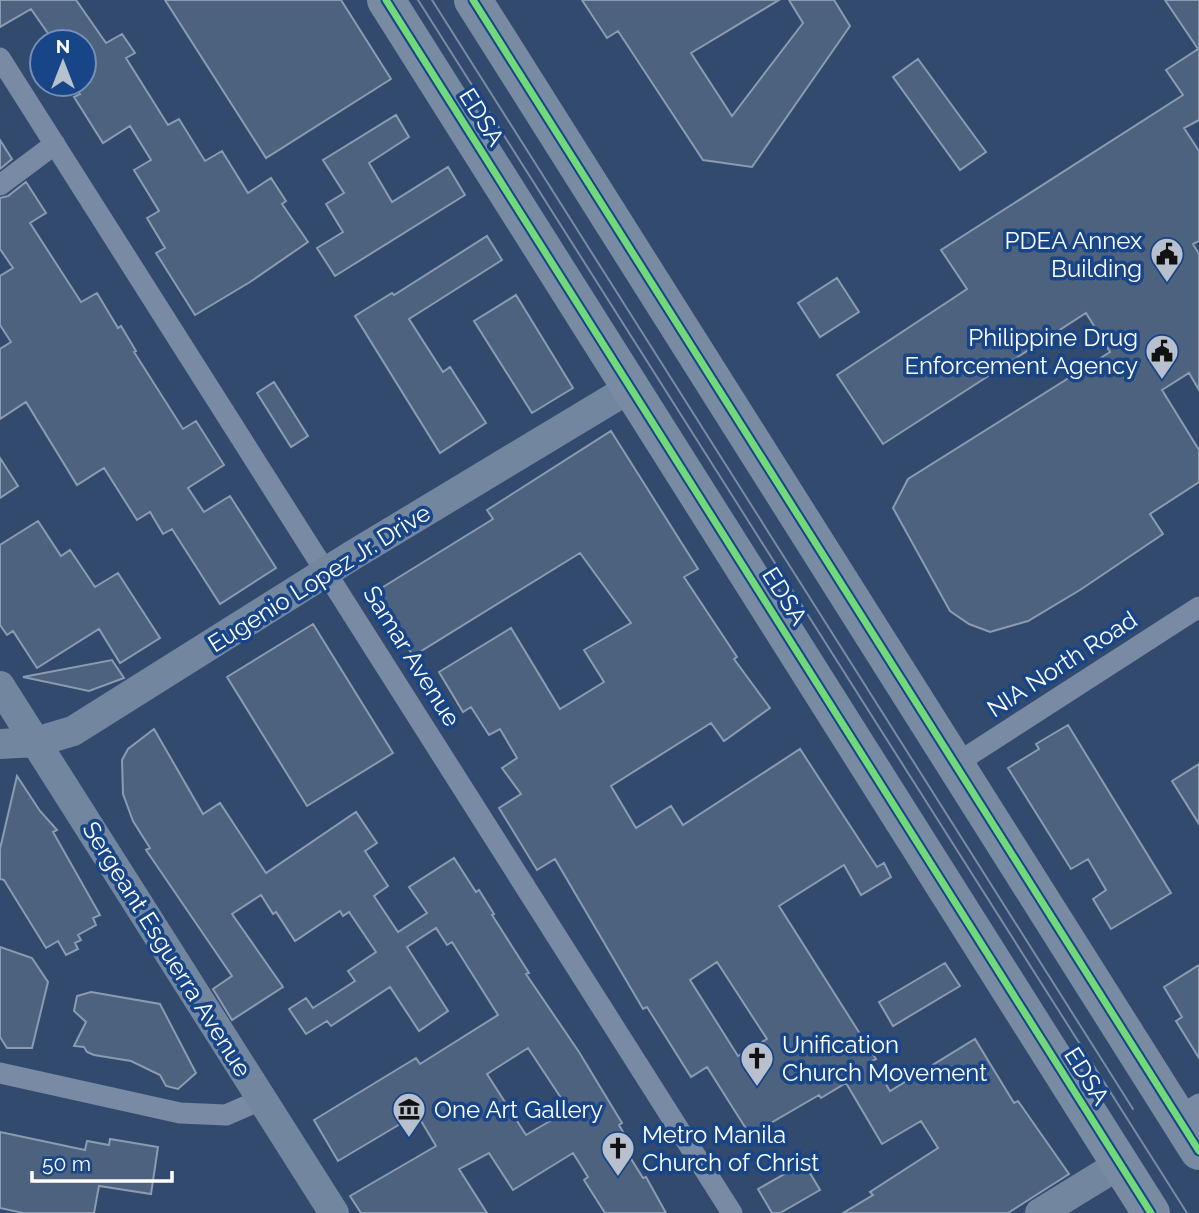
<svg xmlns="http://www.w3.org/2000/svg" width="1199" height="1213" font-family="Raleway,sans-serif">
<rect width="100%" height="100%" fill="#314a6e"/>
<!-- building -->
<path fill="#4d627f" stroke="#8b9bb1" stroke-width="2" fill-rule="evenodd" d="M 0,0 L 76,0 L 106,43 L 122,34 L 135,53 L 126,58 L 168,125 L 179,119 L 205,161 L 222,151 L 248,193 L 271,178 L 286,201 L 282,204 L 308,242 L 250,282 L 195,315 L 156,253 L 165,248 L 147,218 L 159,211 L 134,170 L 151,160 L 130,126 L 103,143 L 74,97 L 80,94 L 73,84 L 84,84 L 84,42 L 54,42 L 31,9 L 0,27 Z
M 165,0 L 341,0 L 391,79 L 266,158 Z
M 582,0 L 779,0 L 691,53 L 732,116 L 803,23 L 789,0 L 834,0 L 850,26 L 752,167 L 703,160 L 618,31 L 607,38 Z
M 1165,0 L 1199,0 L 1199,120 L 1184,128 L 1199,151 L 1199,241 L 1193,244 L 1199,254 L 1199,390 L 1189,373 L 1162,390 L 1199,450 L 1199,482 L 1150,514 L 1163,534 L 1080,590 L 1028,621 L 990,632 L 969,624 L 950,611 L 893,508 L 908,479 L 1110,352 L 1086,313 L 883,444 L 837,375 L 967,289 L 941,250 L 1183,95 L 1166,70 L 1198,49 Z
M 918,59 L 986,152 L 960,170 L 893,77 Z
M 396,115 L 409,137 L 369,163 L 392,202 L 448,167 L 465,195 L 335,276 L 317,248 L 343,232 L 326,204 L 344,193 L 323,160 Z
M 0,140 L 12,159 L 0,169 Z
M 26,182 L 46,213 L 30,223 L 81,302 L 97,293 L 118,328 L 121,326 L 136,351 L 134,352 L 183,429 L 196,421 L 224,465 L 188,488 L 204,512 L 230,496 L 276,568 L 220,604 L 172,529 L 163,534 L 150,512 L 137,520 L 104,468 L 77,485 L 26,402 L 0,419 L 0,349 L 11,342 L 0,325 L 0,276 L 13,268 L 0,249 L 0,198 L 8,196 Z
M 487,236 L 502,260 L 409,319 L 443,372 L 450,367 L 486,423 L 440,453 L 355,316 L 392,293 L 394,295 Z
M 837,278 L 859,312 L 820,337 L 798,303 Z
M 516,295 L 573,388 L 532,413 L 474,321 Z
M 274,382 L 308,436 L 291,447 L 257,393 Z
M 611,431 L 698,569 L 684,577 L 737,657 L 734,659 L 770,708 L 724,741 L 711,723 L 611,786 L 636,828 L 671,806 L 683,825 L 800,749 L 877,867 L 884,863 L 891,877 L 861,895 L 844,865 L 779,906 L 876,1059 L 872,1061 L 890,1091 L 975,1039 L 1014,1103 L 1018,1101 L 1069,1174 L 1008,1213 L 843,1213 L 873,1195 L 870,1192 L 938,1148 L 921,1121 L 882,1144 L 846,1083 L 821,1098 L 819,1095 L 750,1135 L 707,1067 L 691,1077 L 647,1007 L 643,1009 L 555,859 L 537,870 L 499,808 L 521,794 L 502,768 L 517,758 L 500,729 L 489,735 L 471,707 L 463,712 L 439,672 L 511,628 L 560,709 L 604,682 L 584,650 L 631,623 L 580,553 L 413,656 L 375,592 L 493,519 L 487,510 ZM 717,962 L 767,1039 L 738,1056 L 690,980 Z
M 0,458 L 18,486 L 0,498 Z
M 38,521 L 61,556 L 70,550 L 95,587 L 118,573 L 160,638 L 120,663 L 99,629 L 37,668 L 13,631 L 7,635 L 0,625 L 0,545 Z
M 313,624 L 393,753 L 307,806 L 227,677 Z
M 112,660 L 124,678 L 89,691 L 23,677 Z
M 1068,725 L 1171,893 L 1111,929 L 1093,899 L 1106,890 L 1088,859 L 1071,869 L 1008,768 L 1039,749 L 1036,744 Z
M 154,729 L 203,814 L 220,803 L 266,873 L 356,812 L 377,843 L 365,851 L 388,886 L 374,896 L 398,932 L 427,913 L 409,887 L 454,858 L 476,892 L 479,890 L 494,914 L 492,915 L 529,973 L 526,974 L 579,1052 L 622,1123 L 619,1125 L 626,1137 L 620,1141 L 643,1178 L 646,1177 L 666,1213 L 605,1213 L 584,1180 L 588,1177 L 573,1153 L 513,1190 L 489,1153 L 459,1169 L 487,1213 L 361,1213 L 350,1196 L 436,1146 L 417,1114 L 338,1161 L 314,1120 L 416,1058 L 420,1064 L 498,1015 L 452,942 L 447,945 L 436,928 L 407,947 L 448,1011 L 419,1031 L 390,987 L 331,1026 L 327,1021 L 306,1034 L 289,1009 L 306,998 L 313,1008 L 335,994 L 355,981 L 348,971 L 376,952 L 349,912 L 343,916 L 340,911 L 295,941 L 276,912 L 273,914 L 261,895 L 232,914 L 283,987 L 232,1020 L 213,989 L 232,976 L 146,850 L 150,848 L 133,821 L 123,794 L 122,760 L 128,749 ZM 528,1048 L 569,1110 L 526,1135 L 487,1074 Z
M 1199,764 L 1199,824 L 1172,781 Z
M 17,776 L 40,811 L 57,830 L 53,832 L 100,915 L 93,918 L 96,925 L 78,935 L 81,940 L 75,943 L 78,949 L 66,955 L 58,941 L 46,948 L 4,880 L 0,879 L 0,849 Z
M 0,947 L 32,958 L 48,982 L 32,1048 L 7,1048 L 0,1037 Z
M 945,963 L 960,986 L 893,1026 L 879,1002 Z
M 1199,965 L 1199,1058 L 1176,1021 L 1182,1017 L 1164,987 Z
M 91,992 L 160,1004 L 196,1073 L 178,1089 L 166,1086 L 160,1075 L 131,1061 L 94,1055 L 87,1052 L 84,1047 L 74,1046 L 86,1022 L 74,1011 L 77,996 Z
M 0,1132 L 85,1150 L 87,1141 L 109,1145 L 110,1139 L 158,1147 L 151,1194 L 99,1186 L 94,1213 L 23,1213 L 0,1208 Z
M 804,1163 L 820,1190 L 780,1213 L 772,1213 L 758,1189 Z"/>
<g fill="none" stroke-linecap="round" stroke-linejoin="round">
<!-- street -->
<path stroke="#788aa4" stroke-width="21" d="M 0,58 L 732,1213
M 0,185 L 55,144
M 954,765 L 1199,607
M 0,1073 L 180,1113 L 226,1115 L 263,1099
M 1177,1118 L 1199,1104"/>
<!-- secondary -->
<path stroke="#73869f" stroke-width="30" d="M 0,686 L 334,1213
M 0,744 L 36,742 L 73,731 L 353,555 L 630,388
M 1040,1213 L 1120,1164"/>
<!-- highway -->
<path stroke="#798ba3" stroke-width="38" d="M 386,0 L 1151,1213
M 473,0 L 1199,1151"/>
<!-- tram -->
<path stroke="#798ba3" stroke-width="2" d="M 418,0 L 1187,1213
M 432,0 L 1133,1109"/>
<defs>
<path id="cycleway" d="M 386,0 L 1151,1213
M 473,0 L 1199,1151"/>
</defs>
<!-- cycleway casing -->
<use href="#cycleway" stroke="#174588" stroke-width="11"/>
<!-- cycleway -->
<use href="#cycleway" stroke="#71d979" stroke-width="7"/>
</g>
<!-- icons -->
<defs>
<symbol id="civic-pin" viewBox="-11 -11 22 30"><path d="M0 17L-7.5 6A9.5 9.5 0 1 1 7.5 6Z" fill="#b7c0cc" stroke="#174588"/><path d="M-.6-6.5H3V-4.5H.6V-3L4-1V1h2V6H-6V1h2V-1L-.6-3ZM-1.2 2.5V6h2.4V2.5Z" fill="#111"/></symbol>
<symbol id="church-pin" viewBox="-11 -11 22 30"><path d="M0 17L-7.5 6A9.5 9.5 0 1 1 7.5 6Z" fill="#b7c0cc" stroke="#174588"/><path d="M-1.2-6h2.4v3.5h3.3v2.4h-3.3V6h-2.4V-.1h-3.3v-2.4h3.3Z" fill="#111"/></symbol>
<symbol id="museum-pin" viewBox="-11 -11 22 30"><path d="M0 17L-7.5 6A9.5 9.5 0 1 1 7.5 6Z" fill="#b7c0cc" stroke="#174588"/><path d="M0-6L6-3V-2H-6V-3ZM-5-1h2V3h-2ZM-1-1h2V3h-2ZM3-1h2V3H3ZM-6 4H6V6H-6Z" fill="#111"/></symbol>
</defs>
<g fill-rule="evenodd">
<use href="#civic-pin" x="1148" y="235" width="38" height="52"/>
<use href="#civic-pin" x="1143" y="332" width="38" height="52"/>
<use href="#church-pin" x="738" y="1039" width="38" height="52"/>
<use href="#museum-pin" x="390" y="1090" width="38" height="52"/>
<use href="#church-pin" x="599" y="1129" width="38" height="52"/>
</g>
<g text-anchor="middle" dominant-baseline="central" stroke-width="7" stroke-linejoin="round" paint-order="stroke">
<!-- street labels -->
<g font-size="24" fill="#fff" stroke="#174588">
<text transform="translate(482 117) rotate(58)">EDSA</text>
<text transform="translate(319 578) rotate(-32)">Eugenio Lopez Jr. Drive</text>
<text transform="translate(785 596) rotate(58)">EDSA</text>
<text transform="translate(412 656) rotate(58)">Samar Avenue</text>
<text transform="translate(1062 664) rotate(-33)">NIA North Road</text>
<text transform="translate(167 949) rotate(58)">Sergeant Esguerra Avenue</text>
<text transform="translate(1087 1076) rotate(58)">EDSA</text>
</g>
<!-- poi labels -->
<g font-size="24" fill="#fff" stroke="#174588" text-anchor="start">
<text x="1142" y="240" text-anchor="end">PDEA Annex<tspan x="1142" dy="28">Building</tspan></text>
<text x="1138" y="337" text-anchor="end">Philippine Drug<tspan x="1138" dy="28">Enforcement Agency</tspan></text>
<text x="782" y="1044">Unification<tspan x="782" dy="28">Church Movement</tspan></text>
<text x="434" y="1109">One Art Gallery</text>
<text x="642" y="1134">Metro Manila<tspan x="642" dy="28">Church of Christ</tspan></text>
</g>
</g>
<!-- north arrow -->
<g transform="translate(63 63)"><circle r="33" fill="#174588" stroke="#748fb8" stroke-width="2"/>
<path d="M0-5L12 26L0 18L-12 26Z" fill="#b7c0cc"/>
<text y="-10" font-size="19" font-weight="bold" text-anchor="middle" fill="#ffffff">N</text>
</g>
<!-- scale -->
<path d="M32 1171v10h140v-10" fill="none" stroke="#ffffff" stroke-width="3.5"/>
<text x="42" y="1171" font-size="21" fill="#ffffff" stroke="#174588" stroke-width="5" paint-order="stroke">50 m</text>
</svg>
